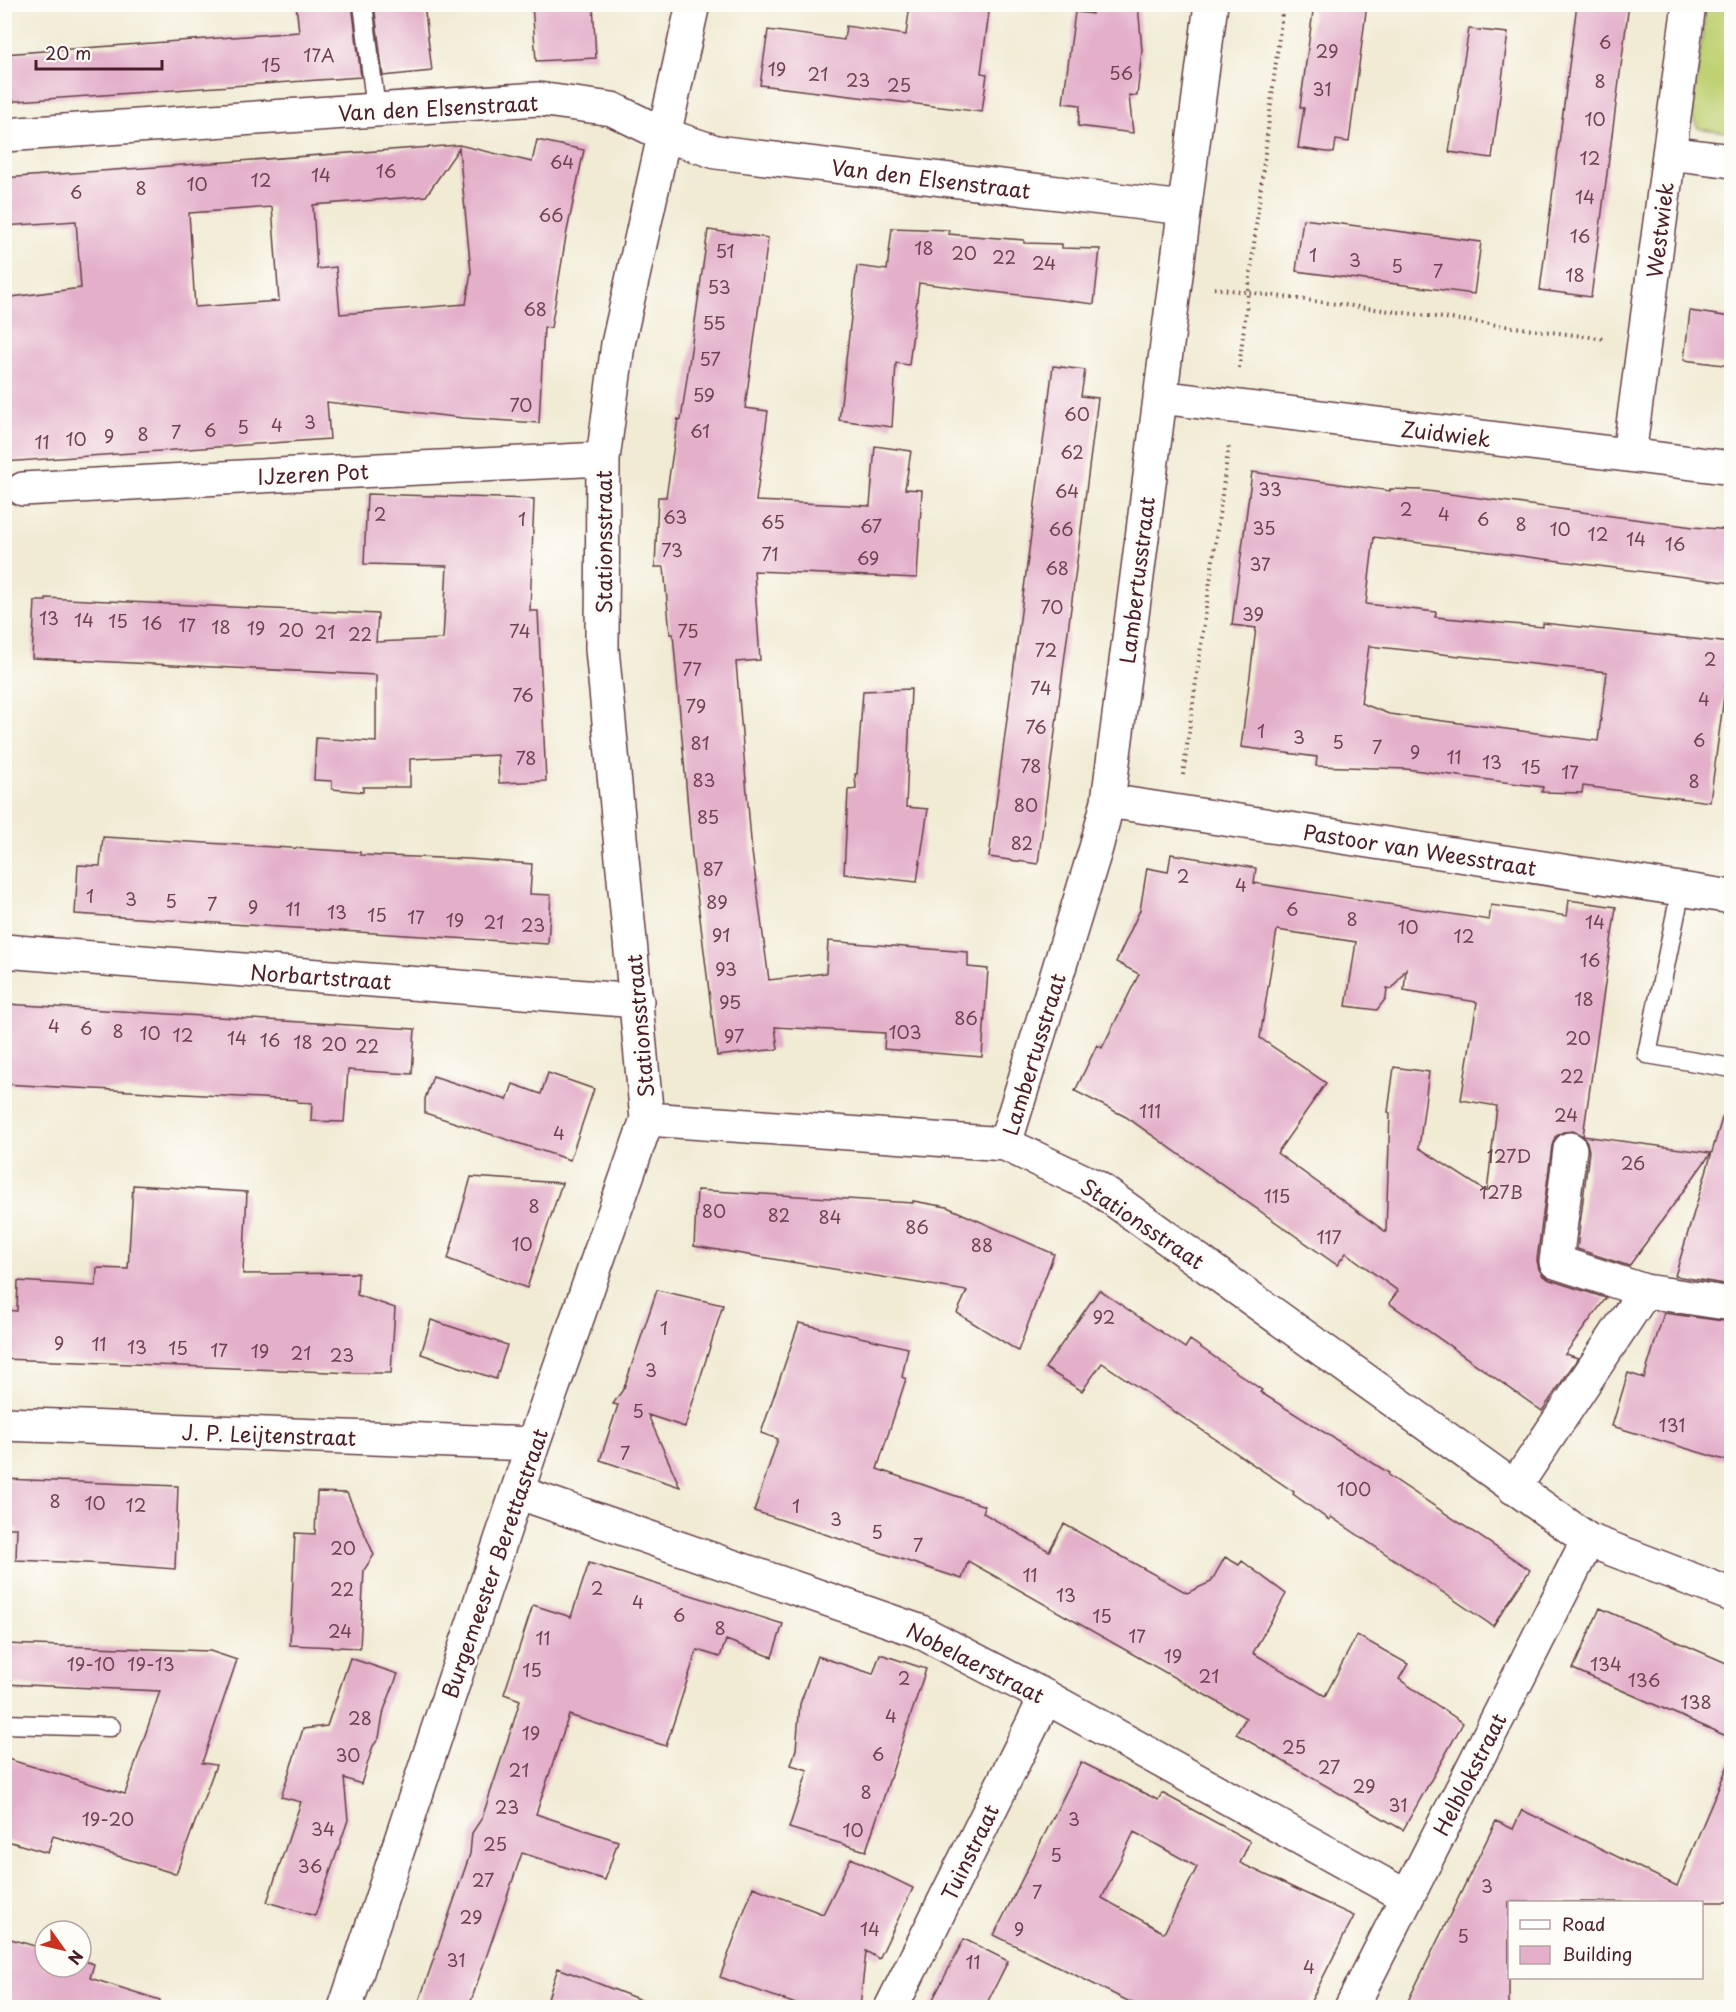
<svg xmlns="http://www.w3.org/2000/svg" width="1736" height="2012" font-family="'Playpen Sans',sans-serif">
<rect width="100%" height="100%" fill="#fdfcf7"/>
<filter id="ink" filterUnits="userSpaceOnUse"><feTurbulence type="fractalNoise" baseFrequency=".0167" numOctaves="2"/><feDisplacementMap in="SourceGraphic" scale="12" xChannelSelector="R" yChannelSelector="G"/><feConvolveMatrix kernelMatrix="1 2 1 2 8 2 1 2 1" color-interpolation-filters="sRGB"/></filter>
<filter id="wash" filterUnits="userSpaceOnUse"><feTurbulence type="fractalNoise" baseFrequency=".008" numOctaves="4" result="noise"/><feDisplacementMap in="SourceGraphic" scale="24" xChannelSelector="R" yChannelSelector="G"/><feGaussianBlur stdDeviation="1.35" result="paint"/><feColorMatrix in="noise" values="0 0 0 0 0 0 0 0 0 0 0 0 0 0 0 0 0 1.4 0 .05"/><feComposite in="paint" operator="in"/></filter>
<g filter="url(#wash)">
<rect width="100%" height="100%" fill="#f1ebd4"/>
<!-- green -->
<path fill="#bfd173" stroke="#84784f" stroke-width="1.5" d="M 1706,5 L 1731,5 L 1731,133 L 1698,128 L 1692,116 Z"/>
<g id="blocks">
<!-- building -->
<path fill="#e3afc9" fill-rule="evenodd" d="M 296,4 L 352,4 L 361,77 L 4,102 L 4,54 L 299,32 Z
M 374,4 L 424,4 L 432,71 L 383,76 Z
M 532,4 L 593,4 L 596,58 L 536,61 Z
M 910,4 L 990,4 L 981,73 L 987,74 L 982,112 L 760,85 L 768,30 L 844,40 L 846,26 L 906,35 Z
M 1092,4 L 1138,4 L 1142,51 L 1137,96 L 1129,95 L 1133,133 L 1078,126 L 1080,105 L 1063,103 L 1075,12 L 1092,14 Z
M 1314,4 L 1367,4 L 1349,142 L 1336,140 L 1334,153 L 1298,148 L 1304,108 L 1300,107 Z
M 1577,4 L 1629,4 L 1591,297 L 1540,290 Z
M 1469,29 L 1508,33 L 1492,158 L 1449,152 Z
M 537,140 L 584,150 L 566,236 L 551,328 L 544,327 L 539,423 L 463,418 L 327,402 L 330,439 L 4,462 L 4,298 L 81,288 L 76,221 L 4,226 L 4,178 L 459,145 L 532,162 ZM 459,148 L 471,272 L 466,304 L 340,314 L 336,267 L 317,269 L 313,205 L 426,196 ZM 272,207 L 279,301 L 195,307 L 189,213 Z
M 1303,219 L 1481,242 L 1474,294 L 1296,271 Z
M 892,228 L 949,230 L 948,234 L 1024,240 L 1024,243 L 1062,244 L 1062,248 L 1100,249 L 1094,304 L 919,283 L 909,365 L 896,363 L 892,427 L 839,420 L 857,266 L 887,270 Z
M 708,230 L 768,238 L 745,408 L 768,411 L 756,501 L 870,506 L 875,446 L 911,451 L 905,489 L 922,490 L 917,578 L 754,571 L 760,660 L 736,662 L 752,852 L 769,980 L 826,973 L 828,941 L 968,952 L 968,967 L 988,969 L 982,1057 L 884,1049 L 885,1033 L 775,1027 L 778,1049 L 717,1056 L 692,854 L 673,634 L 670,634 L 664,567 L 655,567 L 658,497 L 666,497 L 678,419 L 681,420 Z
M 1690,311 L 1731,317 L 1731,366 L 1684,360 Z
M 1053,366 L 1085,370 L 1081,396 L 1098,398 L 1038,864 L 989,857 Z
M 1252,472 L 1390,491 L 1390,489 L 1420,490 L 1693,527 L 1731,530 L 1731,583 L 1374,537 L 1366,604 L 1436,612 L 1435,617 L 1543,627 L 1543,623 L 1731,643 L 1710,802 L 1583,786 L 1582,793 L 1542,792 L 1543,787 L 1406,769 L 1316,766 L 1317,757 L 1241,747 L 1256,628 L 1232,625 ZM 1369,646 L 1607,672 L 1598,741 L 1389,714 L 1361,703 Z
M 367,494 L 534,499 L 530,611 L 538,611 L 546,781 L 499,783 L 498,755 L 410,759 L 410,787 L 363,787 L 363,792 L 332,789 L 332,781 L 314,780 L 316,738 L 376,742 L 376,675 L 32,658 L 35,601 L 46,601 L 46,598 L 378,614 L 376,642 L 443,639 L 447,566 L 364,564 Z
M 911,689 L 906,807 L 928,809 L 917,882 L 844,874 L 848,790 L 856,789 L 855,774 L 857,774 L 863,691 Z
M 103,837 L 360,852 L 360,855 L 469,859 L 532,864 L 530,894 L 551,895 L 548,944 L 75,914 L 78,865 L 100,866 Z
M 1171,854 L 1256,868 L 1254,883 L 1489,920 L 1491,905 L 1567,916 L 1569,900 L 1616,907 L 1583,1136 L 1573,1131 L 1563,1132 L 1555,1137 L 1552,1146 L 1537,1260 L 1539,1269 L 1543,1276 L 1550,1280 L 1606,1298 L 1565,1354 L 1578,1358 L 1542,1411 L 1389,1303 L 1398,1291 L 1346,1253 L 1337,1265 L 1126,1117 L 1075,1091 L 1097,1045 L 1102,1048 L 1139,974 L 1116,962 L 1140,910 L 1147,868 L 1168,872 ZM 1277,930 L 1356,942 L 1346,1006 L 1377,1010 L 1386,998 L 1387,988 L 1392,989 L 1406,969 L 1404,990 L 1477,1002 L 1461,1100 L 1497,1106 L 1487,1192 L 1419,1148 L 1429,1072 L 1394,1067 L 1388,1112 L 1390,1113 L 1386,1232 L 1277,1153 L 1326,1083 L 1260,1038 Z
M 6,1004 L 415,1029 L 412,1074 L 348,1070 L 344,1122 L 311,1121 L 312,1103 L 297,1102 L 297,1100 L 4,1084 Z
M 548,1073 L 594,1089 L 570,1160 L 425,1113 L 425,1099 L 433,1076 L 507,1100 L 513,1084 L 541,1094 Z
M 1723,1115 L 1731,1116 L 1731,1285 L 1675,1276 Z
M 1583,1136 L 1711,1153 L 1629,1266 L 1577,1249 L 1589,1151 L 1587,1142 Z
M 471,1177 L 562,1183 L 527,1288 L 448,1259 Z
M 133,1185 L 247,1192 L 243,1274 L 358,1273 L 357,1295 L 395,1308 L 391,1373 L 355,1373 L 4,1359 L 4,1310 L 17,1311 L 18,1281 L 96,1286 L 97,1268 L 128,1269 Z
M 697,1190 L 913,1203 L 913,1201 L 947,1207 L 1054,1254 L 1018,1351 L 957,1313 L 967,1291 L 694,1246 Z
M 657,1290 L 723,1305 L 685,1427 L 648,1415 L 680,1487 L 600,1460 L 618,1405 L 613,1404 L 624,1388 Z
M 1099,1290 L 1185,1348 L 1190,1340 L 1262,1390 L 1260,1392 L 1389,1473 L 1388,1475 L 1530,1570 L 1493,1626 L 1331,1517 L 1329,1520 L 1293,1494 L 1294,1492 L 1102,1363 L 1082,1391 L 1045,1368 Z
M 1664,1313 L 1731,1322 L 1731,1462 L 1612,1426 L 1628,1373 L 1644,1378 Z
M 431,1320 L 507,1345 L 496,1379 L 421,1354 Z
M 799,1323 L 908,1348 L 902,1377 L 906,1379 L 877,1469 L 985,1506 L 983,1513 L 1049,1551 L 1064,1524 L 1187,1593 L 1211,1582 L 1225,1557 L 1239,1565 L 1242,1561 L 1286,1594 L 1253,1653 L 1325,1696 L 1357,1635 L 1408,1664 L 1399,1679 L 1463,1723 L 1403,1830 L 1236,1734 L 1246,1718 L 968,1561 L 962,1579 L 754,1511 L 778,1439 L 761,1433 Z
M 4,1479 L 178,1486 L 175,1569 L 108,1564 L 16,1560 L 17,1528 L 4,1528 Z
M 317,1492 L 347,1493 L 374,1555 L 364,1570 L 360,1648 L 290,1645 L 295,1533 L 315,1534 Z
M 589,1563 L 783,1624 L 772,1657 L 726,1640 L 720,1657 L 697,1650 L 666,1746 L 569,1715 L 536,1814 L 618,1841 L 605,1880 L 522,1853 L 469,2007 L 417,2007 L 470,1854 L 472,1833 L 482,1818 L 513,1724 L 520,1700 L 504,1694 L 533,1605 L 571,1617 Z
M 1600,1608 L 1731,1665 L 1731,1738 L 1573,1669 Z
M 4,1644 L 210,1651 L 237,1660 L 202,1763 L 216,1765 L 176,1874 L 53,1836 L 48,1853 L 4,1840 L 4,1758 L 125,1794 L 160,1691 L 4,1684 Z
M 880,1654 L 926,1669 L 866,1851 L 789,1828 L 808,1770 L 791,1765 L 796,1749 L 800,1704 L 817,1656 L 873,1674 Z
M 350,1658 L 398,1674 L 384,1710 L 379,1738 L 373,1746 L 361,1784 L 344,1778 L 348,1820 L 315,1916 L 267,1902 L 301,1802 L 281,1797 L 303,1729 L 327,1726 Z
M 1731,1758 L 1731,1902 L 1509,1902 L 1509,2007 L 1405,2007 L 1496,1821 L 1513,1829 L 1522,1810 L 1677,1886 Z
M 1081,1762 L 1158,1800 L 1162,1793 L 1250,1841 L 1240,1863 L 1354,1916 L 1308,2007 L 1140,2007 L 994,1935 ZM 1134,1832 L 1197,1867 L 1164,1933 L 1102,1898 Z
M 851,1858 L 913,1888 L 879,1959 L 866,1951 L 860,2007 L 804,2007 L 720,1977 L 753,1887 L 823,1914 Z
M 4,1937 L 45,1949 L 45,1967 L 81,1967 L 81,1960 L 94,1964 L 90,1978 L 160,2000 L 159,2007 L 4,2007 Z
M 964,1939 L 1008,1961 L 985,2007 L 929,2007 Z
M 558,1968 L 654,2005 L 653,2007 L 545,2007 Z"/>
</g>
</g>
<g filter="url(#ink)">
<use href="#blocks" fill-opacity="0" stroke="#633e44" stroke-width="1.5"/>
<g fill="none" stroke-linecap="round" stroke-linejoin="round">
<defs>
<path id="lane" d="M 363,4 L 376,110
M 1681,889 L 1647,1054 L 1732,1068
M 4,1724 L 111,1727"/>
<path id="street" d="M 4,135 L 538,99 L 612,109 L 665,135 L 716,152 L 1184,208
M 1669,153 L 1732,161
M 1160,397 L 1732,468
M 1629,455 L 1689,4
M 23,489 L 296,474 L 603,459
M 1108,801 L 1732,897
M 4,951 L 637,1001
M 647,1119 L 1005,1144 L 1096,1187 L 1588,1540 L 1732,1595
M 1005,1144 L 1096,848 L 1108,801 L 1211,4
M 1570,1149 L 1556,1262 L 1645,1291 L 1732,1304
M 4,1424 L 533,1444
M 1514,1488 L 1645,1291
M 517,1492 L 919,1631 L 1046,1697 L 1407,1897
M 345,2008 L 533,1444 L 647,1119 L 602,649 L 603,459 L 618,344 L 693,4
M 891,2008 L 1046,1697
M 1351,2008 L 1588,1540"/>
</defs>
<!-- lane casing -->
<use href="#lane" stroke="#633e44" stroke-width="21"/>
<!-- street casing -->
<use href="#street" stroke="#633e44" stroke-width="36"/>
<!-- path -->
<path stroke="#633e44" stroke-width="4" stroke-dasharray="1.5 4.5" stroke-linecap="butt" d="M 1214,288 L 1605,339
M 1239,368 L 1283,4
M 1183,775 L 1229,444
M 1724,2008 L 1732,1990"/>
<!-- lane -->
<use href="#lane" stroke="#fff" stroke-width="18"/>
<!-- street -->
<use href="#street" stroke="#fff" stroke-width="33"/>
</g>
</g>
<g text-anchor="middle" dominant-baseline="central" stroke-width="6" stroke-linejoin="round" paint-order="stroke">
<!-- number labels -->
<g font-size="18" fill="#704352">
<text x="1605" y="41">6</text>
<text x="1327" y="50">29</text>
<text x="319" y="54">17A</text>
<text x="271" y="64">15</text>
<text x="777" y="68">19</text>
<text x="1121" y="72">56</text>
<text x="818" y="73">21</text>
<text x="858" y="79">23</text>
<text x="1600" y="80">8</text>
<text x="899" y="84">25</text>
<text x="1322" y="88">31</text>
<text x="1595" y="118">10</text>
<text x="1590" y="157">12</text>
<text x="562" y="161">64</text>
<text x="386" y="170">16</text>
<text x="321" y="174">14</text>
<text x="261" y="179">12</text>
<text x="197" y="183">10</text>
<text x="141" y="187">8</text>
<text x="76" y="191">6</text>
<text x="1585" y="196">14</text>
<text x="551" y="214">66</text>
<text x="1580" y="235">16</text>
<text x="924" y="247">18</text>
<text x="725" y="250">51</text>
<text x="964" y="252">20</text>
<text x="1313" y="254">1</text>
<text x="1004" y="256">22</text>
<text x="1355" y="259">3</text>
<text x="1044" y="262">24</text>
<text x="1397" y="265">5</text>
<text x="1438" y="270">7</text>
<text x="1575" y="274">18</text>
<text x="719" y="286">53</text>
<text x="535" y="308">68</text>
<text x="714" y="322">55</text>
<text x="710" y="358">57</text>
<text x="704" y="394">59</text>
<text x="521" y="404">70</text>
<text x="1077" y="413">60</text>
<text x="310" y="421">3</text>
<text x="277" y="424">4</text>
<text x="243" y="426">5</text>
<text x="210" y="429">6</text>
<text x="700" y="430">61</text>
<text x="176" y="431">7</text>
<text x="143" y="433">8</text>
<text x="109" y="435">9</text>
<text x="76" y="438">10</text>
<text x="42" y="441">11</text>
<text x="1072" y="451">62</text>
<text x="1270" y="488">33</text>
<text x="1067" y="490">64</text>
<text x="1406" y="508">2</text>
<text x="380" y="513">2</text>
<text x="1444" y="513">4</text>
<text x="675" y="516">63</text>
<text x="522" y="518">1</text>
<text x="1483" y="518">6</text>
<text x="773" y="521">65</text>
<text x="1521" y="523">8</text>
<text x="871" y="525">67</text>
<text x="1264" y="527">35</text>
<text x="1061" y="528">66</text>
<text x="1560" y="528">10</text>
<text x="1598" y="533">12</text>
<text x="1636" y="538">14</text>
<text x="1675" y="543">16</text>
<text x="672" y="549">73</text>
<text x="770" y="553">71</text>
<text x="868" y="557">69</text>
<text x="1260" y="563">37</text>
<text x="1057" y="567">68</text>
<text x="1052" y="606">70</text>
<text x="1253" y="613">39</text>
<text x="49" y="617">13</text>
<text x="84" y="619">14</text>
<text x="118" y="620">15</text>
<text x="152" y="622">16</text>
<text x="187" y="624">17</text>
<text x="221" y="626">18</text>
<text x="256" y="627">19</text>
<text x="291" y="629">20</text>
<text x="520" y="630">74</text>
<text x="688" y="630">75</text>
<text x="325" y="631">21</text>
<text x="360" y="633">22</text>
<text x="1046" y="649">72</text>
<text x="1710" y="658">2</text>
<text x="692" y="668">77</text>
<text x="1041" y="687">74</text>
<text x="523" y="694">76</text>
<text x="1704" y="698">4</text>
<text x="696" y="705">79</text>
<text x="1036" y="726">76</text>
<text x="1261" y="730">1</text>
<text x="1299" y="736">3</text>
<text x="1699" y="739">6</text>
<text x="1338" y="741">5</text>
<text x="700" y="742">81</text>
<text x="1377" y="746">7</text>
<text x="1415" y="751">9</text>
<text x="1454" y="756">11</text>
<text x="526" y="757">78</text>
<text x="1492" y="761">13</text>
<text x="1031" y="765">78</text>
<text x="1531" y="766">15</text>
<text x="1570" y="771">17</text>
<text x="704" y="779">83</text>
<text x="1694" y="780">8</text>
<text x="1026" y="804">80</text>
<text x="708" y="816">85</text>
<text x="1022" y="842">82</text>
<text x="713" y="868">87</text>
<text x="1183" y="875">2</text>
<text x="1241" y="884">4</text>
<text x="90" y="895">1</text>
<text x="131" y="898">3</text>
<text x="171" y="900">5</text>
<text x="717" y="901">89</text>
<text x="212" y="903">7</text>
<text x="253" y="906">9</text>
<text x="293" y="908">11</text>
<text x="1292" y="908">6</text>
<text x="337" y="911">13</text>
<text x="377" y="914">15</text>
<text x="416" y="916">17</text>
<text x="1352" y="918">8</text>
<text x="455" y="919">19</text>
<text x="494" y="921">21</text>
<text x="1595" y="921">14</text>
<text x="533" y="924">23</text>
<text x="1408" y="926">10</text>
<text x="721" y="934">91</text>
<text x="1464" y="935">12</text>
<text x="1590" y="959">16</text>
<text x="726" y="968">93</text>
<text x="1584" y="998">18</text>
<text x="730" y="1001">95</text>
<text x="966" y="1017">86</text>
<text x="54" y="1025">4</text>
<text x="86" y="1027">6</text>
<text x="118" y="1030">8</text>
<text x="905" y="1031">103</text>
<text x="150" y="1032">10</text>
<text x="183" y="1034">12</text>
<text x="734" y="1035">97</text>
<text x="237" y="1037">14</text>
<text x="1578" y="1037">20</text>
<text x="270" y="1039">16</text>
<text x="303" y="1041">18</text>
<text x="334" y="1043">20</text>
<text x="367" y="1045">22</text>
<text x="1572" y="1075">22</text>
<text x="1150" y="1110">111</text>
<text x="1566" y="1114">24</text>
<text x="559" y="1132">4</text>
<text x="1509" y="1155">127D</text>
<text x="1633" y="1162">26</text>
<text x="1501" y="1191">127B</text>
<text x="1277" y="1195">115</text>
<text x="534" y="1205">8</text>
<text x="714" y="1210">80</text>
<text x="779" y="1214">82</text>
<text x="830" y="1216">84</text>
<text x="917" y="1226">86</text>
<text x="1329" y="1236">117</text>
<text x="522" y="1243">10</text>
<text x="982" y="1244">88</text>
<text x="1104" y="1316">92</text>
<text x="664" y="1327">1</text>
<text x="59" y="1342">9</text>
<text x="99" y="1343">11</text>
<text x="137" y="1346">13</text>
<text x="178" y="1347">15</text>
<text x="219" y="1349">17</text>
<text x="260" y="1350">19</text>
<text x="301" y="1352">21</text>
<text x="342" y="1354">23</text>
<text x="651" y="1369">3</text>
<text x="638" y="1410">5</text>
<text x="1672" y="1424">131</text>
<text x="625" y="1452">7</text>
<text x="1354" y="1488">100</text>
<text x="55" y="1500">8</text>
<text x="95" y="1502">10</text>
<text x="136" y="1504">12</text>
<text x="796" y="1505">1</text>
<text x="836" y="1518">3</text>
<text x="877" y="1531">5</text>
<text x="918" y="1544">7</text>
<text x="343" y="1547">20</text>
<text x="1030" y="1574">11</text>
<text x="597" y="1587">2</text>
<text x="342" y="1588">22</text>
<text x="1066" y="1594">13</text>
<text x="638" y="1601">4</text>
<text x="679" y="1614">6</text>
<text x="1102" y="1615">15</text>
<text x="720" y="1627">8</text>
<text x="340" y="1630">24</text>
<text x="1137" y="1635">17</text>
<text x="543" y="1637">11</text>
<text x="1173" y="1655">19</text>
<text x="91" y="1663">19-10</text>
<text x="151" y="1663">19-13</text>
<text x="1606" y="1663">134</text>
<text x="532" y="1669">15</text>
<text x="1209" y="1675">21</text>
<text x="904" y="1677">2</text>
<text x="1644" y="1679">136</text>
<text x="1696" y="1701">138</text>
<text x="891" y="1715">4</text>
<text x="360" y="1717">28</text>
<text x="531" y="1732">19</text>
<text x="1294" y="1746">25</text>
<text x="878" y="1753">6</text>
<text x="348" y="1754">30</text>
<text x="1329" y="1766">27</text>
<text x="519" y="1769">21</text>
<text x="1364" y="1785">29</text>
<text x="866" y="1791">8</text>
<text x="1398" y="1804">31</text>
<text x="507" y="1806">23</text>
<text x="108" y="1818">19-20</text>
<text x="1074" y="1818">3</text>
<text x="323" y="1828">34</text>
<text x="853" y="1829">10</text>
<text x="495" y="1843">25</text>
<text x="1056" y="1854">5</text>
<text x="310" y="1865">36</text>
<text x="483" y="1879">27</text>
<text x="1487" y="1885">3</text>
<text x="1037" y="1891">7</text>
<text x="471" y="1916">29</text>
<text x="870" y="1928">14</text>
<text x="1019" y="1928">9</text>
<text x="1463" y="1935">5</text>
<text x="456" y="1959">31</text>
<text x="973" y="1961">11</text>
<text x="1309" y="1966">4</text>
</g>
<!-- street labels -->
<g font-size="21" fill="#4a1f2b" stroke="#fdfcf7">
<text transform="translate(438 107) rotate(-3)">Van den Elsenstraat</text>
<text transform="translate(931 178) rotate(7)">Van den Elsenstraat</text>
<text transform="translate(1659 230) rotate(-83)">Westwiek</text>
<text transform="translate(1446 433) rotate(7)">Zuidwiek</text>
<text transform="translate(313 473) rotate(-3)">IJzeren Pot</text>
<text transform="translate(603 542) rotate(-90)">Stationsstraat</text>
<text transform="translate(1136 580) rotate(-83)">Lambertusstraat</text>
<text transform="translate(1420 849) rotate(9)">Pastoor van Weesstraat</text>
<text transform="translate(321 976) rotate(4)">Norbartstraat</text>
<text transform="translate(639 1026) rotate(-95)">Stationsstraat</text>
<text transform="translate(1033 1054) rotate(-73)">Lambertusstraat</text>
<text transform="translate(1143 1223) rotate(34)">Stationsstraat</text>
<text transform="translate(269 1434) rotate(2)">J. P. Leijtenstraat</text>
<text transform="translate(494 1563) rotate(-71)">Burgemeester Berettastraat</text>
<text transform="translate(976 1662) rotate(27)">Nobelaerstraat</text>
<text transform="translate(1469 1774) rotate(-63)">Helblokstraat</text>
<text transform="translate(969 1852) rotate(-64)">Tuinstraat</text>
</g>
</g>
<!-- margin -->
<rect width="1736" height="2012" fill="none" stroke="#fdfcf7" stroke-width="24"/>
<!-- legend -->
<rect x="1508" y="1901" width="195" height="78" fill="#fdfcf7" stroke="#b5a4a5" stroke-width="1.5"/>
<rect x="1520" y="1920" width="30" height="9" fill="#ffffff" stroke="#b5a4a5" stroke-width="1.5"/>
<text x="1562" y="1931" font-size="18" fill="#4a1f2b">Road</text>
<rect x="1520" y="1946" width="30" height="18" fill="#e3afc9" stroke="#b5a4a5" stroke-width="1.5"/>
<text x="1562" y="1961" font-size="18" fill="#4a1f2b">Building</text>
<!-- north arrow -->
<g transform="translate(63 1949) rotate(124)"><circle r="28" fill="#fdfcf7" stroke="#b5a4a5" stroke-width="1.5"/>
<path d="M0-4.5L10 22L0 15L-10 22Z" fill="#c8321e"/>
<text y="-9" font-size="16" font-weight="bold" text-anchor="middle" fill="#4a1f2b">N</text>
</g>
<!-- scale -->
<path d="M36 60v9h126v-9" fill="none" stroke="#4a1f2b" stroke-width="3"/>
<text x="45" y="60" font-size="18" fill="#4a1f2b" stroke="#fdfcf7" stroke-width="4.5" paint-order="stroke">20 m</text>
</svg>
